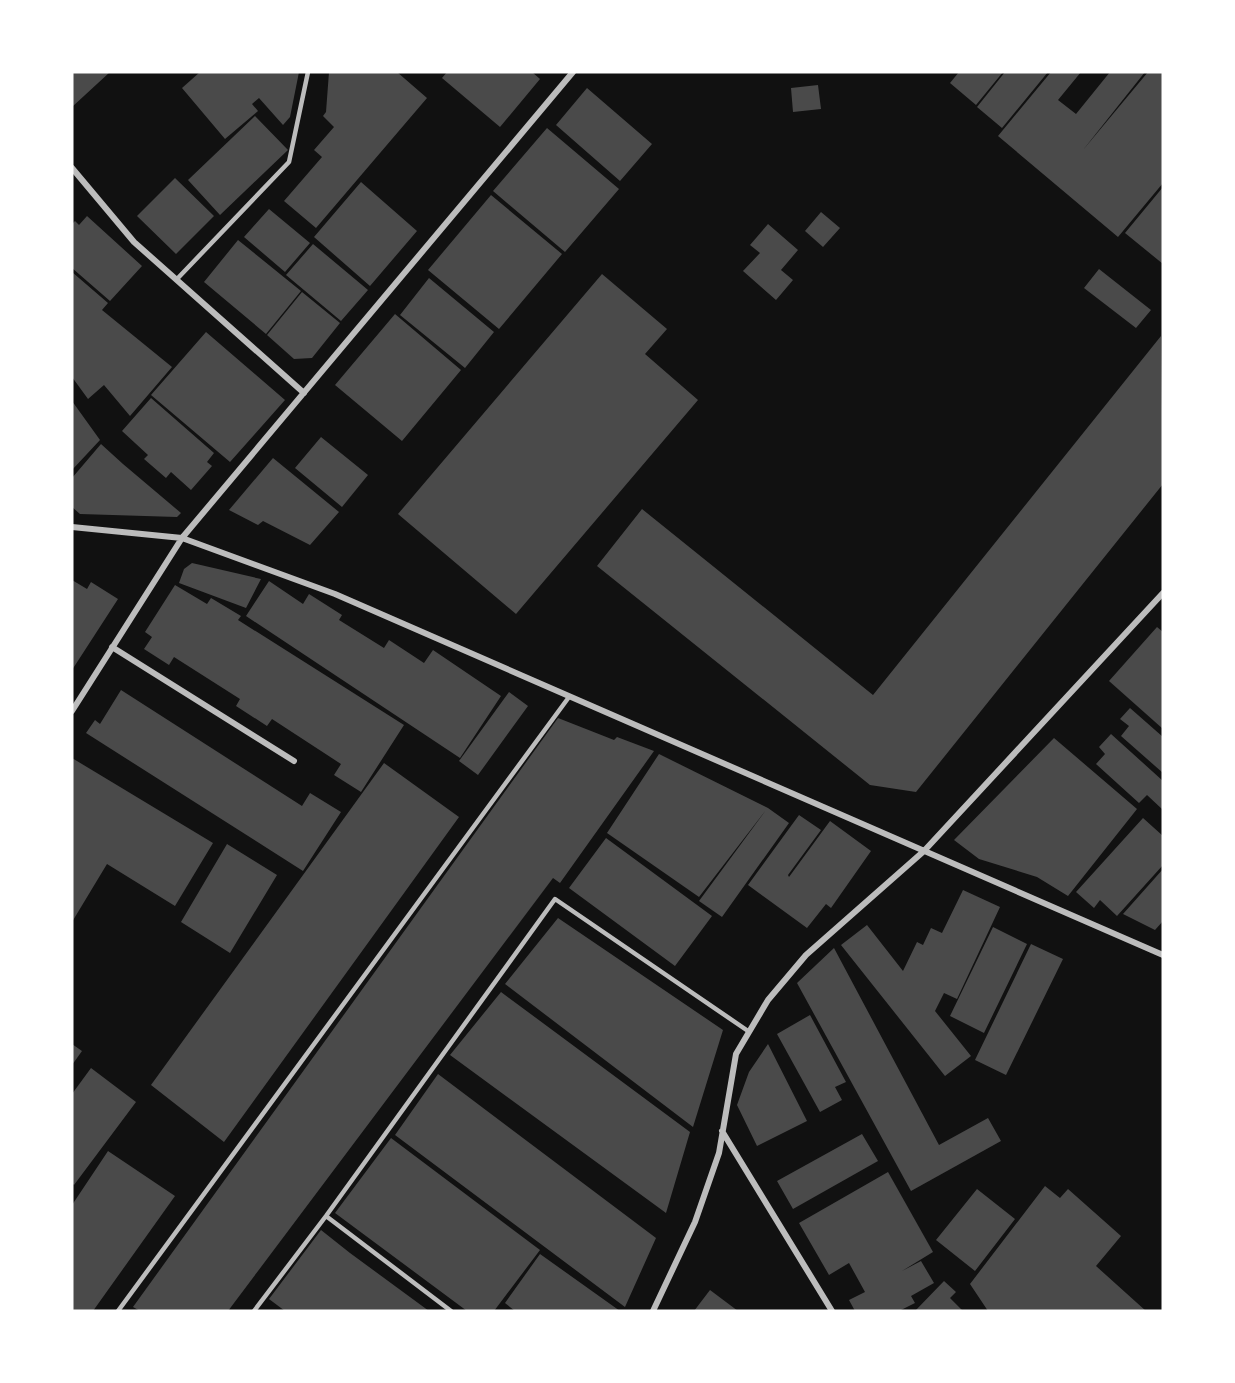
<svg xmlns="http://www.w3.org/2000/svg" width="1235" height="1383" font-family="Figtree,sans-serif">
<rect width="100%" height="100%" fill="#111"/>
<!-- building -->
<path fill="#4a4a4a" d="M 72,72 L 110,72 L 72,107 Z
M 200,72 L 299,72 L 290,117 L 283,125 L 259,98 L 252,104 L 258,111 L 225,139 L 182,88 Z
M 329,72 L 397,72 L 427,98 L 316,228 L 284,201 L 322,157 L 314,150 L 334,127 L 323,116 L 326,112 Z
M 447,72 L 532,72 L 540,79 L 500,127 L 442,78 Z
M 959,72 L 1003,72 L 976,105 L 950,83 Z
M 1005,72 L 1048,72 L 1002,128 L 977,107 Z
M 1051,72 L 1081,72 L 1058,100 L 1076,114 L 1110,72 L 1145,72 L 1083,150 L 1148,72 L 1163,72 L 1163,183 L 1118,237 L 998,136 Z
M 818,85 L 821,109 L 793,112 L 791,88 Z
M 587,88 L 652,144 L 620,181 L 556,125 Z
M 255,116 L 288,150 L 220,215 L 188,180 Z
M 547,128 L 619,189 L 565,252 L 493,191 Z
M 175,178 L 214,216 L 176,254 L 137,216 Z
M 361,182 L 417,231 L 370,286 L 314,237 Z
M 1163,187 L 1163,264 L 1125,233 Z
M 491,195 L 562,254 L 499,329 L 428,270 Z
M 269,209 L 310,243 L 285,272 L 244,237 Z
M 821,212 L 840,228 L 823,247 L 805,231 Z
M 87,216 L 142,266 L 110,301 L 72,268 L 72,224 L 75,221 L 79,225 Z
M 768,224 L 798,250 L 781,270 L 793,280 L 776,300 L 743,271 L 760,253 L 750,245 Z
M 238,240 L 301,291 L 266,334 L 204,282 Z
M 313,244 L 368,290 L 341,321 L 286,275 Z
M 1099,269 L 1151,310 L 1136,328 L 1084,288 Z
M 72,272 L 108,303 L 102,310 L 172,367 L 130,416 L 104,385 L 88,399 L 72,377 Z
M 602,274 L 667,329 L 645,354 L 698,400 L 516,614 L 398,514 Z
M 429,278 L 494,332 L 465,368 L 400,315 Z
M 302,292 L 340,323 L 312,358 L 294,359 L 267,335 Z
M 395,314 L 461,370 L 402,441 L 335,385 Z
M 206,332 L 285,400 L 230,462 L 151,395 Z
M 1161,336 L 1163,484 L 916,792 L 870,785 L 597,566 L 642,509 L 873,695 Z
M 151,398 L 214,453 L 207,462 L 212,466 L 191,490 L 171,472 L 166,478 L 144,459 L 148,455 L 122,431 Z
M 72,401 L 100,440 L 72,470 Z
M 321,437 L 368,475 L 342,507 L 295,468 Z
M 101,444 L 123,464 L 181,513 L 177,517 L 80,514 L 72,507 L 72,478 Z
M 273,458 L 339,512 L 310,545 L 263,521 L 258,525 L 229,510 Z
M 192,563 L 261,579 L 246,608 L 179,583 L 184,569 Z
M 72,580 L 87,589 L 91,582 L 118,599 L 72,670 Z
M 269,581 L 303,604 L 309,594 L 342,615 L 339,620 L 384,648 L 389,640 L 424,663 L 433,650 L 501,696 L 460,758 L 246,616 Z
M 175,585 L 207,604 L 211,598 L 241,616 L 238,620 L 404,725 L 361,792 L 334,775 L 341,764 L 272,719 L 267,726 L 236,706 L 240,699 L 174,657 L 169,665 L 144,649 L 152,637 L 145,632 Z
M 1157,627 L 1163,632 L 1163,729 L 1109,681 Z
M 121,690 L 302,806 L 310,793 L 341,812 L 303,871 L 86,733 L 95,720 L 100,724 Z
M 509,692 L 528,706 L 478,775 L 459,761 Z
M 1130,708 L 1163,737 L 1163,773 L 1121,736 L 1129,726 L 1120,719 Z
M 558,718 L 614,740 L 617,737 L 654,751 L 560,883 L 553,878 L 228,1311 L 140,1311 L 133,1307 Z
M 1111,734 L 1163,781 L 1163,810 L 1147,795 L 1139,803 L 1096,764 L 1105,754 L 1099,747 Z
M 1054,738 L 1137,809 L 1068,896 L 1037,877 L 979,859 L 954,840 Z
M 659,754 L 768,808 L 789,823 L 722,917 L 699,901 L 766,810 L 699,897 L 607,833 Z
M 72,758 L 213,843 L 175,906 L 107,864 L 72,922 Z
M 384,763 L 459,817 L 224,1142 L 151,1085 Z
M 799,815 L 821,830 L 788,875 L 789,877 L 830,821 L 871,851 L 831,908 L 826,904 L 807,928 L 748,885 Z
M 1143,818 L 1163,836 L 1163,865 L 1117,916 L 1100,900 L 1094,908 L 1076,892 Z
M 606,838 L 712,916 L 675,966 L 569,888 Z
M 227,844 L 277,875 L 230,953 L 181,922 Z
M 1163,869 L 1163,921 L 1155,930 L 1123,914 Z
M 963,890 L 1000,907 L 957,999 L 944,993 L 935,1011 L 971,1056 L 945,1076 L 841,945 L 867,925 L 903,971 L 917,942 L 923,945 L 931,928 L 942,933 Z
M 558,918 L 723,1030 L 693,1127 L 505,984 Z
M 993,927 L 1027,944 L 984,1033 L 950,1016 Z
M 1031,944 L 1063,959 L 1006,1075 L 975,1060 Z
M 834,948 L 939,1145 L 988,1118 L 1001,1141 L 911,1191 L 797,983 Z
M 501,992 L 690,1132 L 666,1213 L 450,1055 Z
M 810,1015 L 846,1082 L 835,1087 L 842,1100 L 820,1112 L 777,1034 Z
M 72,1044 L 82,1051 L 72,1065 Z
M 768,1044 L 807,1121 L 757,1146 L 737,1105 L 749,1072 Z
M 91,1068 L 136,1102 L 74,1185 L 72,1183 L 72,1094 Z
M 438,1074 L 656,1238 L 625,1307 L 395,1135 Z
M 862,1134 L 878,1161 L 793,1209 L 777,1181 Z
M 391,1138 L 540,1250 L 494,1311 L 467,1311 L 335,1213 Z
M 108,1151 L 175,1196 L 93,1311 L 72,1311 L 72,1205 Z
M 888,1172 L 933,1252 L 902,1271 L 921,1261 L 934,1283 L 911,1296 L 915,1303 L 899,1311 L 855,1311 L 849,1300 L 865,1292 L 849,1263 L 829,1275 L 799,1223 Z
M 1045,1186 L 1060,1198 L 1068,1189 L 1121,1236 L 1096,1266 L 1146,1311 L 988,1311 L 970,1284 Z
M 977,1189 L 1015,1219 L 975,1271 L 936,1240 Z
M 321,1230 L 350,1253 L 429,1311 L 285,1311 L 269,1299 Z
M 540,1254 L 620,1311 L 515,1311 L 505,1303 Z
M 944,1281 L 956,1292 L 950,1298 L 963,1311 L 915,1311 Z
M 710,1290 L 738,1311 L 694,1311 Z"/>
<g fill="none" stroke-linecap="round" stroke-linejoin="round">
<!-- service -->
<path stroke="#bcbcbc" stroke-width="4.5" d="M 177,279 L 289,162 L 308,72
M 326,1216 L 451,1311
M 118,1311 L 569,697
M 254,1311 L 326,1216 L 555,899 L 748,1031"/>
<!-- minor -->
<path stroke="#bcbcbc" stroke-width="6" d="M 72,168 L 134,242 L 304,393
M 72,527 L 182,538 L 335,594 L 1163,955
M 112,647 L 294,761
M 72,711 L 182,538 L 573,72
M 722,1131 L 832,1311
M 653,1311 L 695,1222 L 719,1153 L 736,1054 L 768,1000 L 806,955 L 924,851 L 1163,593"/>
</g>
<!-- border -->
<rect width="1235" height="1383" fill="none" stroke="#ffffff" stroke-width="147"/>
</svg>
